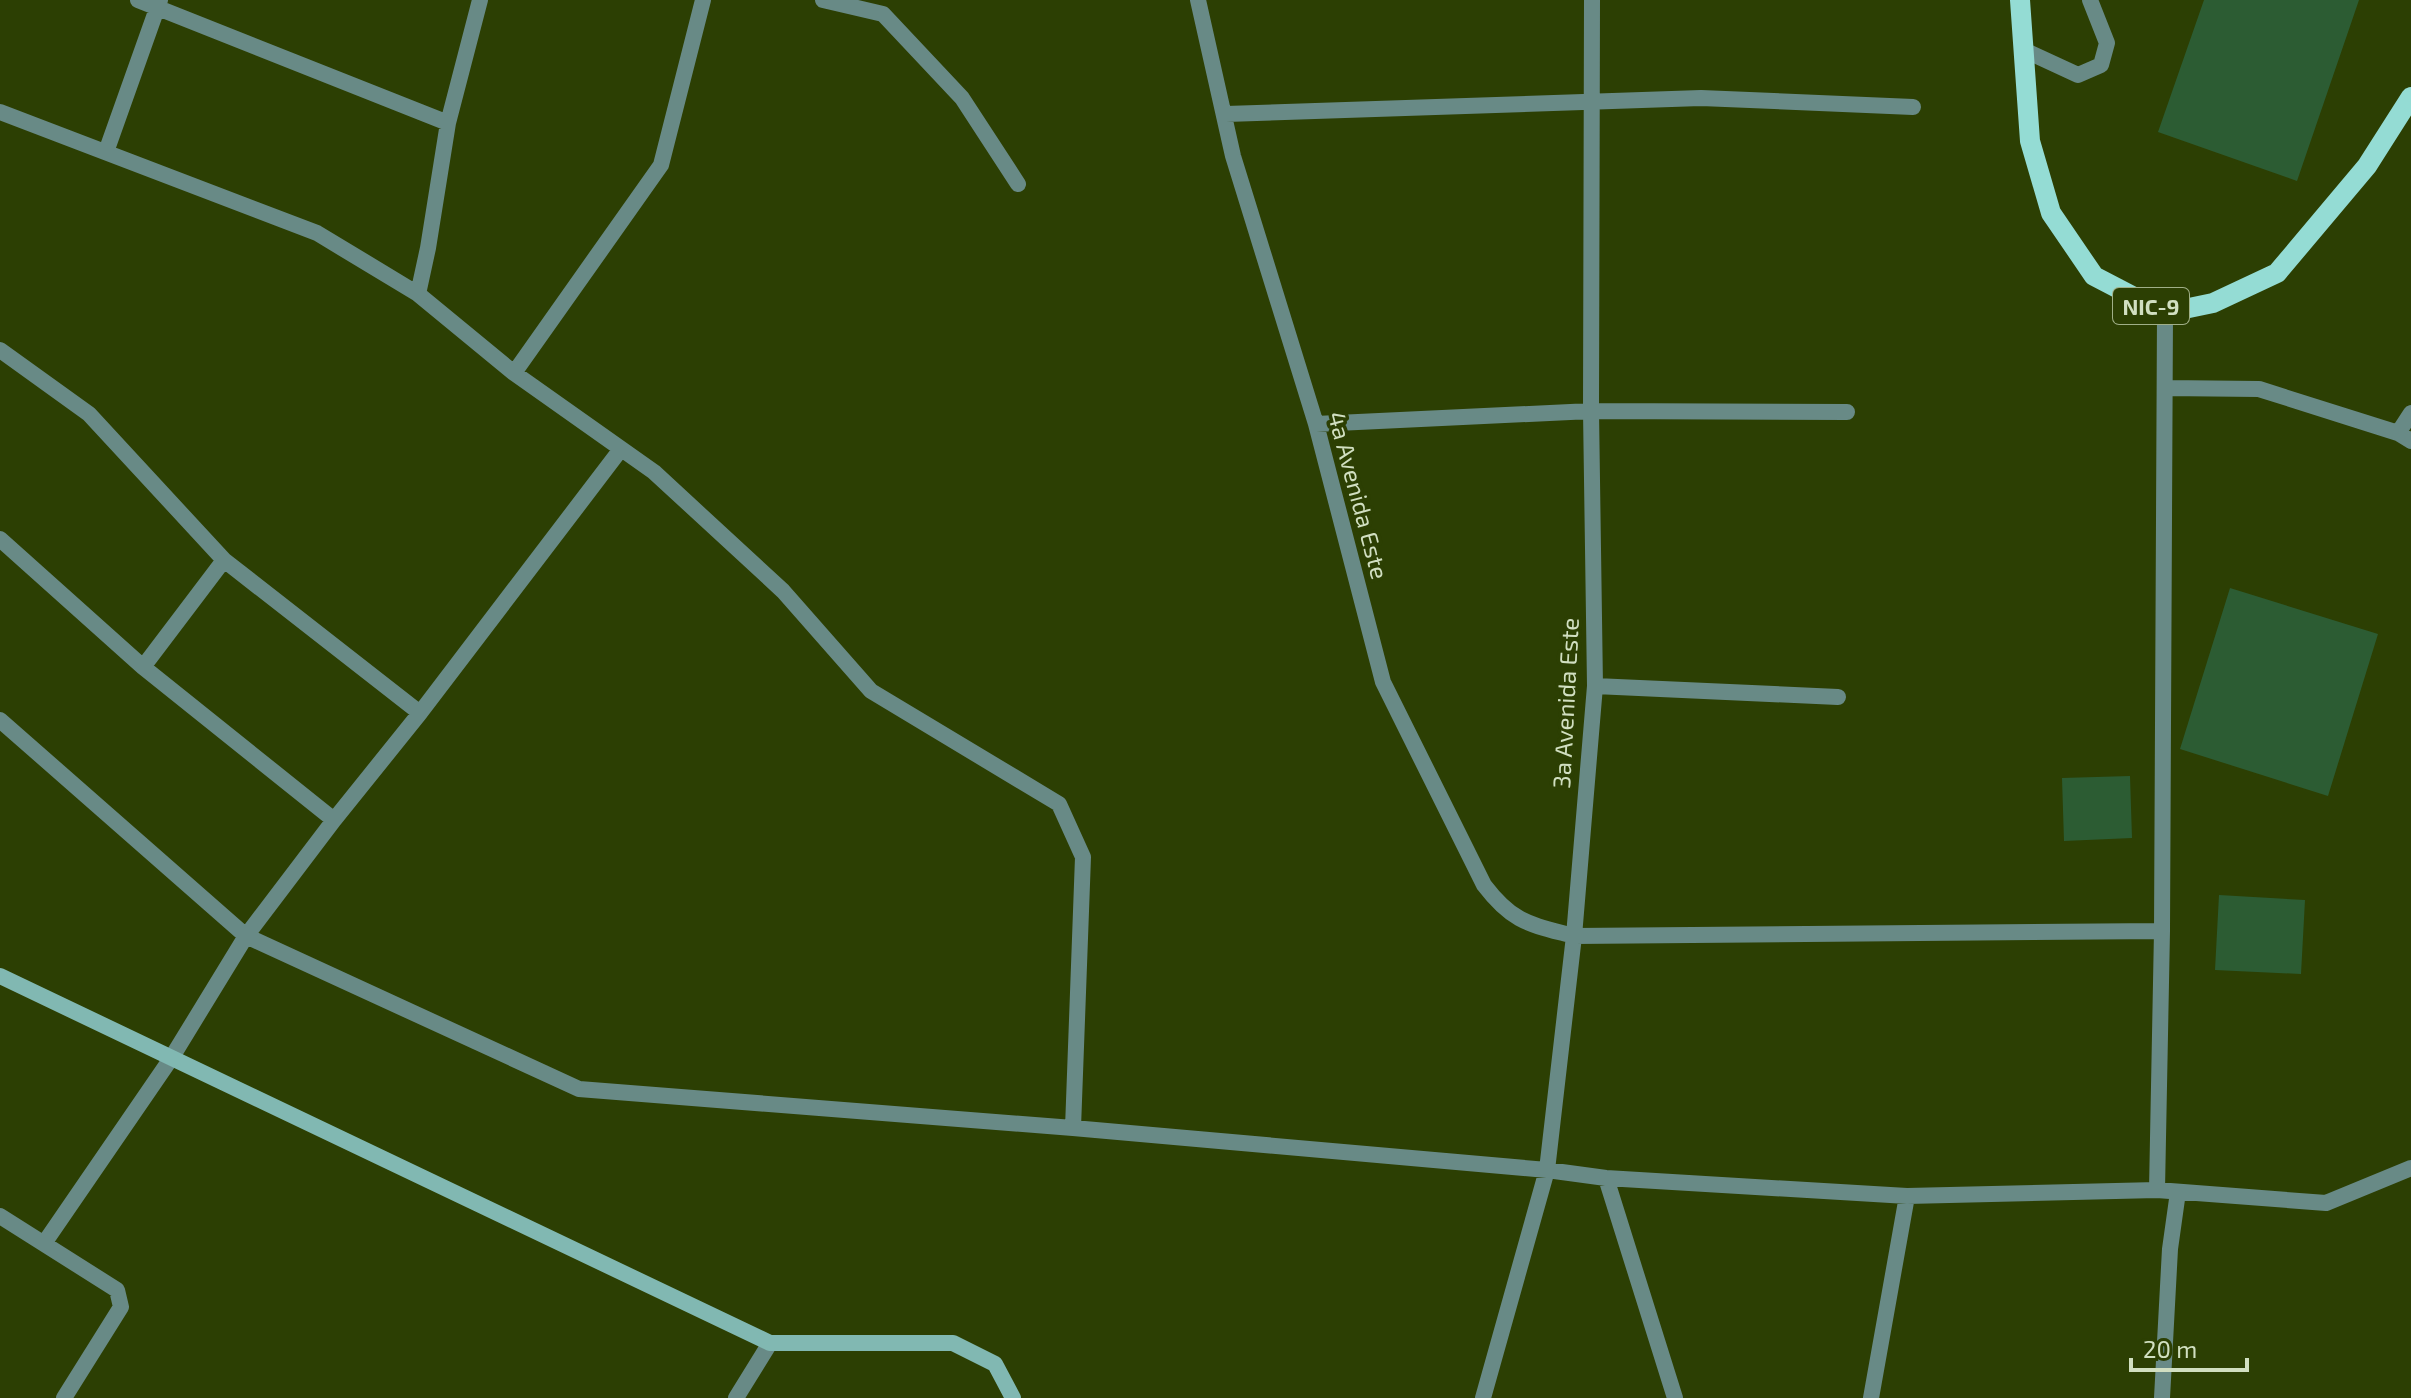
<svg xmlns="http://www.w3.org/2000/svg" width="2411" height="1398" font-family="'Exo 2',sans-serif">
<rect width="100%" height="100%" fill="#2c3f03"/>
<!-- building -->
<path fill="#2c5c33" d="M 2204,0 L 2359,0 L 2297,181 L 2158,132 Z
M 2230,588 L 2378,634 L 2328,796 L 2180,749 Z
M 2130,776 L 2132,838 L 2064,841 L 2062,778 Z
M 2219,895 L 2305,900 L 2301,974 L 2215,970 Z"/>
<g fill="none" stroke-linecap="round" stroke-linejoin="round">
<!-- lane -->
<path stroke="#688a86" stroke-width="16" d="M 2024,50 L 2078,75 L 2101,65 L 2107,43 L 2090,0"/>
<!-- street -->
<path stroke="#688a86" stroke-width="16" d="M 138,0 L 448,123
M 823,0 L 883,14 L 962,98 L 1018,184
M 1198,0 L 1233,156 L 1316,424 L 1383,682 L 1484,885 C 1513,923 1529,924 1574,936 L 2162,931
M 0,112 L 317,233 L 418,294 L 514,373 L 654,472 L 783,591 L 871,691 L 1059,804 L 1083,857 L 1073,1128
M 1226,114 L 1701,98 L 1913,107
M 106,152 L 160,0
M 418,294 L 428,248 L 448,123 L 480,0
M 0,350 L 89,414 L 224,560 L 420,713
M 514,373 L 661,165 L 703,0
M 2165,388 L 2259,389 L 2398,433 L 2411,441
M 1316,424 L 1591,411 L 1847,412
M 2398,433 L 2411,413
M 0,539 L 143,667 L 334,820
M 143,667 L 224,560
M 1595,686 L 1838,697
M 0,720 L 246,936 L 579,1089 L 1073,1128 L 1547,1170 L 1606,1178 L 1907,1196 L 2157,1190 L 2326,1203 L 2411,1168
M 1606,1178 L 1675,1398
M 2157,1190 L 2162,931 L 2165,313
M 0,1216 L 117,1290 L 121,1307 L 64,1398
M 45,1242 L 172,1057 L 246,936 L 334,820 L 420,713 L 621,449
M 736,1398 L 770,1343
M 1483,1398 L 1547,1170 L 1574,936 L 1595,686 L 1591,411 L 1592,0
M 1871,1398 L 1907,1196
M 2162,1398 L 2170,1249 L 2178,1192"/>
<!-- secondary -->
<path stroke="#81b8b2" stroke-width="16" d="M 0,976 L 770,1343 L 953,1343 L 995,1364 L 1013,1398"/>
<!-- primary -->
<path stroke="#94dcd4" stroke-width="20" d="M 2020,0 L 2030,141 L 2051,213 L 2094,276 L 2165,313 L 2213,303 L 2277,273 L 2367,166 L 2411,97"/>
</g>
<g text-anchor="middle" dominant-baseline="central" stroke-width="7" stroke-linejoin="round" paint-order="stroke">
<!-- shield labels -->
<rect fill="#2c3f03" stroke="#a0af88" stroke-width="2" x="2113" y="288" width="76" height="36" rx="6"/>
<g font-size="22" font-weight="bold" fill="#d1dfc1">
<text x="2151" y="306">NIC-9</text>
</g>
<!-- street labels -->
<g font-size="24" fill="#d1dfc1" stroke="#2c3f03">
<text transform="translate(1359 495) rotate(75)">4a Avenida Este</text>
<text transform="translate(1565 703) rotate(-87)">3a Avenida Este</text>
</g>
</g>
<!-- scale -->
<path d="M2131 1358v12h116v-12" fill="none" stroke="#d1dfc1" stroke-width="4"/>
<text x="2143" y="1358" font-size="24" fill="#d1dfc1" stroke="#2c3f03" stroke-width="6" paint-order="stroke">20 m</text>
</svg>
